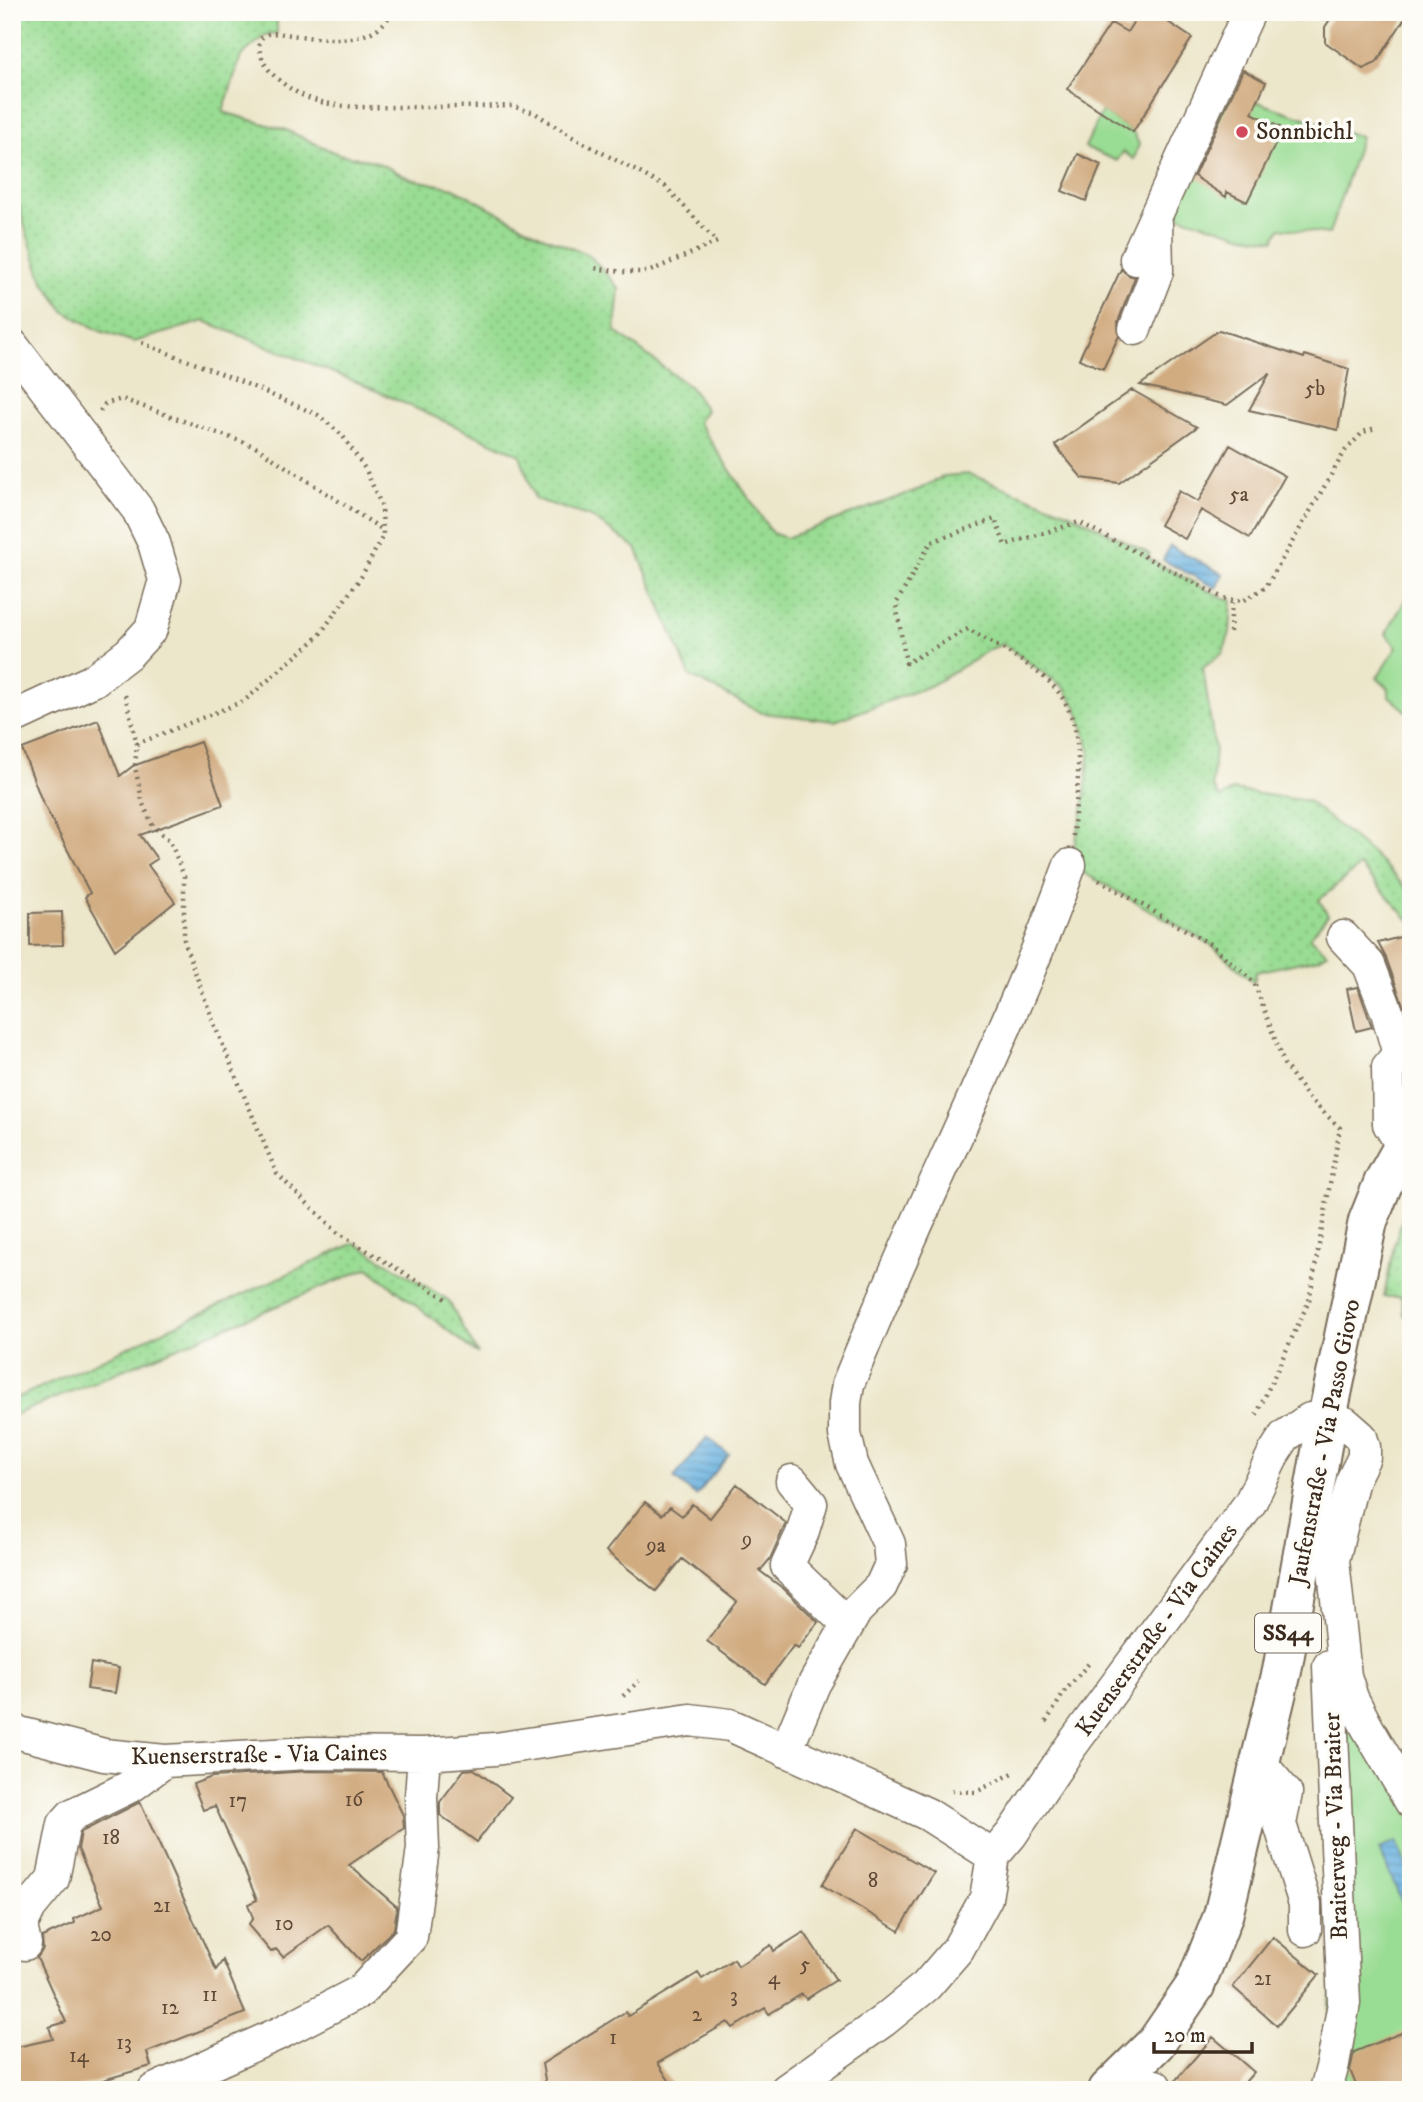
<svg xmlns="http://www.w3.org/2000/svg" width="1423" height="2102" font-family="'IM FELL DW Pica',serif">
<defs>
<pattern id="grass-dots" width="8" height="8" patternUnits="userSpaceOnUse" patternTransform="scale(1.75)"><rect width="8" height="8" fill="#99dc93"/><path d="M2 2h.1M6 6h.1" fill="none" stroke="#85bd7e" stroke-width="1.8" stroke-linecap="round"/></pattern>
<pattern id="water-rules" width="6" height="5" patternUnits="userSpaceOnUse" patternTransform="scale(1.75)"><rect width="6" height="5" fill="#67b1e0"/><path d="M0 2.5h6" fill="none" stroke="#5690b5"/></pattern>
</defs>
<rect width="100%" height="100%" fill="#fdfcf7"/>
<filter id="ink" filterUnits="userSpaceOnUse"><feTurbulence type="fractalNoise" baseFrequency=".0143" numOctaves="2"/><feDisplacementMap in="SourceGraphic" scale="14" xChannelSelector="R" yChannelSelector="G"/><feConvolveMatrix kernelMatrix="1 2 1 2 8 2 1 2 1" color-interpolation-filters="sRGB"/></filter>
<filter id="wash" filterUnits="userSpaceOnUse"><feTurbulence type="fractalNoise" baseFrequency=".00686" numOctaves="4" result="noise"/><feDisplacementMap in="SourceGraphic" scale="28" xChannelSelector="R" yChannelSelector="G"/><feGaussianBlur stdDeviation="1.57" result="paint"/><feColorMatrix in="noise" values="0 0 0 0 0 0 0 0 0 0 0 0 0 0 0 0 0 1.4 0 .05"/><feComposite in="paint" operator="in"/></filter>
<g filter="url(#wash)">
<rect width="100%" height="100%" fill="#ece6ca"/>
<!-- grass -->
<path fill="url(#grass-dots)" stroke="#6a8358" stroke-width="2" d="M 12,12 L 277,12 L 277,33 L 265,35 L 241,56 L 223,112 L 286,130 L 338,154 L 374,161 L 411,179 L 454,188 L 540,235 L 589,255 L 619,288 L 615,331 L 691,388 L 706,410 L 698,422 L 772,533 L 786,538 L 920,489 L 944,476 L 969,474 L 1070,513 L 1150,554 L 1147,558 L 1223,598 L 1232,599 L 1230,632 L 1223,653 L 1203,668 L 1215,751 L 1212,786 L 1220,798 L 1233,790 L 1308,801 L 1374,855 L 1411,893 L 1411,922 L 1360,866 L 1319,900 L 1328,915 L 1310,937 L 1327,953 L 1319,958 L 1256,972 L 1254,982 L 1210,944 L 1070,865 L 1084,804 L 1090,749 L 1077,708 L 1063,687 L 1003,644 L 990,649 L 932,685 L 835,721 L 762,713 L 690,676 L 636,548 L 591,517 L 535,499 L 520,455 L 359,383 L 204,321 L 134,342 L 100,331 L 65,312 L 43,281 L 26,231 L 12,180 Z
M 1411,1192 L 1411,1319 L 1404,1315 L 1401,1297 L 1384,1297 L 1394,1245 Z
M 355,1243 L 448,1300 L 478,1354 L 368,1268 L 12,1416 L 12,1388 L 17,1398 Z"/>
<!-- green -->
<path fill="#99dc93" stroke="#6a8358" stroke-width="2" d="M 1217,84 L 1257,102 L 1361,137 L 1329,234 L 1280,228 L 1274,240 L 1245,236 L 1159,210 Z
M 1102,111 L 1133,132 L 1139,144 L 1134,159 L 1123,152 L 1117,161 L 1085,147 Z
M 1411,594 L 1411,715 L 1389,696 L 1389,689 L 1377,678 L 1397,647 L 1386,634 L 1408,595 Z
M 1345,1676 L 1411,1802 L 1411,2090 L 1326,2090 Z"/>
<!-- water -->
<path fill="url(#water-rules)" stroke="#516e7f" stroke-width="2" d="M 1170,546 L 1223,574 L 1216,588 L 1163,560 Z
M 707,1437 L 729,1455 L 696,1496 L 674,1478 Z
M 1396,1842 L 1411,1876 L 1411,1896 L 1401,1900 L 1379,1849 Z"/>
<g id="blocks">
<!-- building -->
<path fill="#d1ac81" d="M 1140,12 L 1153,12 L 1192,38 L 1133,132 L 1067,89 L 1111,23 L 1127,32 Z
M 1335,12 L 1409,12 L 1376,63 L 1363,69 L 1325,42 L 1325,27 Z
M 1243,70 L 1266,82 L 1252,113 L 1283,129 L 1247,202 L 1227,192 L 1226,197 L 1194,176 Z
M 1078,154 L 1101,165 L 1086,201 L 1062,191 Z
M 1121,269 L 1128,275 L 1135,277 L 1118,322 L 1119,336 L 1103,369 L 1079,359 Z
M 1219,330 L 1304,358 L 1305,355 L 1349,369 L 1338,430 L 1249,410 L 1270,373 L 1227,405 L 1140,385 Z
M 1132,390 L 1197,427 L 1119,483 L 1082,478 L 1055,445 Z
M 1230,445 L 1285,476 L 1250,538 L 1201,510 L 1185,539 L 1160,525 L 1179,491 L 1198,502 Z
M 98,720 L 120,776 L 133,766 L 200,742 L 223,805 L 140,835 L 157,859 L 148,865 L 175,902 L 115,950 L 85,897 L 90,893 L 42,801 L 22,749 Z
M 62,912 L 63,945 L 30,946 L 30,913 Z
M 1411,934 L 1411,1021 L 1409,1021 L 1386,958 L 1378,943 Z
M 1358,987 L 1372,1027 L 1356,1031 L 1347,989 Z
M 737,1484 L 786,1523 L 770,1559 L 760,1571 L 784,1589 L 818,1622 L 798,1648 L 794,1645 L 765,1684 L 707,1641 L 737,1602 L 682,1559 L 656,1591 L 606,1551 L 645,1502 L 662,1515 L 670,1507 L 682,1516 L 692,1504 L 710,1518 Z
M 91,1663 L 119,1668 L 115,1693 L 87,1689 Z
M 474,1769 L 511,1797 L 477,1842 L 440,1815 L 440,1802 L 464,1770 Z
M 309,1771 L 382,1772 L 403,1815 L 404,1828 L 349,1865 L 397,1907 L 394,1929 L 361,1961 L 328,1925 L 283,1957 L 276,1949 L 271,1952 L 248,1925 L 253,1918 L 248,1904 L 257,1900 L 245,1871 L 215,1806 L 203,1810 L 193,1784 L 212,1777 Z
M 140,1802 L 216,1970 L 223,1960 L 245,2013 L 147,2052 L 151,2066 L 69,2090 L 12,2090 L 12,2048 L 53,2039 L 49,2027 L 66,2022 L 37,1958 L 43,1949 L 42,1937 L 75,1923 L 74,1919 L 103,1906 L 78,1849 L 81,1832 Z
M 857,1828 L 934,1873 L 899,1931 L 822,1885 Z
M 804,1932 L 836,1980 L 806,1999 L 802,1994 L 769,2014 L 765,2008 L 733,2028 L 728,2022 L 658,2063 L 675,2090 L 547,2090 L 542,2064 L 625,2012 L 628,2016 L 698,1973 L 702,1979 L 734,1959 L 738,1966 L 771,1945 L 774,1951 Z
M 1273,1937 L 1319,1975 L 1277,2026 L 1233,1987 Z
M 1411,2029 L 1411,2090 L 1358,2090 L 1350,2070 L 1354,2052 Z
M 1213,2037 L 1254,2072 L 1238,2090 L 1173,2090 L 1173,2083 Z"/>
</g>
</g>
<g filter="url(#ink)">
<use href="#blocks" fill-opacity="0" stroke="#796c5a" stroke-width="2"/>
<g fill="none" stroke-linecap="round" stroke-linejoin="round">
<defs>
<path id="minor" d="M 1136,259 L 1249,12
M 1135,329 L 1157,271 L 1156,223
M 12,345 L 138,510 L 154,543 L 165,580 L 151,629 L 129,653 L 94,680 L 12,718
M 1343,937 L 1369,965 L 1387,1012 L 1399,1054
M 1403,1147 L 1389,1124 L 1388,1067 L 1411,1039
M 792,1481 L 811,1504 L 802,1534 L 787,1566 L 848,1625
M 12,1731 L 104,1755 L 165,1761 L 309,1753 L 424,1754 L 495,1749 L 690,1720 L 730,1725 L 927,1814 L 993,1856
M 786,1751 L 814,1684 L 856,1611 L 881,1586 L 891,1564 L 889,1544 L 852,1464 L 845,1434 L 845,1403 L 848,1384 C 918,1209 1006,1042 1070,865
M 1260,1763 L 1286,1793 L 1280,1824 L 1305,1904 L 1305,1930
M 25,1944 L 21,1926 L 30,1907 L 53,1879 L 64,1824 L 72,1815 L 133,1785 L 165,1761
M 154,2090 L 280,2033 L 361,1991 L 411,1937 L 423,1848 L 421,1797 L 424,1754
M 786,2090 L 883,2021 L 926,1986 L 958,1949 L 986,1898 L 993,1856 L 1011,1835 L 1069,1749 L 1250,1503 L 1274,1453 L 1285,1436 L 1310,1419 L 1327,1418 L 1345,1423 L 1361,1437 L 1364,1447 L 1364,1457 L 1353,1479 L 1333,1560 L 1345,1676 L 1352,1698 L 1367,1727 L 1411,1802
M 1150,2090 L 1155,2086
M 1326,2090 L 1333,2064 L 1344,2003 L 1329,1666"/>
<path id="major" d="M 1108,2090 L 1156,2043 L 1195,1986 L 1223,1916 L 1282,1671 L 1327,1418 L 1368,1221 L 1384,1181 L 1403,1147 L 1411,1139"/>
</defs>
<!-- minor casing -->
<use href="#minor" stroke="#796c5a" stroke-width="35"/>
<!-- major casing -->
<use href="#major" stroke="#796c5a" stroke-width="42"/>
<!-- path -->
<path stroke="#796c5a" stroke-width="4.5" stroke-dasharray="2 5" stroke-linecap="butt" d="M 392,12 C 373,48 324,39 291,35 C 283,34 271,31 264,36 C 258,40 259,49 261,55 C 267,77 299,97 321,102 C 349,109 377,107 406,107 C 441,107 477,107 512,106 L 535,113 L 569,135 L 666,187 L 717,242 L 648,272 L 623,272 L 594,268
M 142,343 L 228,376 L 318,415 L 342,435 L 366,470 L 382,507 L 383,536 L 361,577 L 318,637 L 244,701 L 137,744 L 135,767 L 143,804 L 153,826 L 170,841 L 184,876 L 184,940 L 189,956 L 216,1029 L 277,1174 L 338,1233 L 448,1300
M 100,411 L 105,404 L 122,399 L 254,446 L 383,530
M 1230,632 L 1232,599
M 125,695 L 137,744
M 1073,836 C 1077,785 1091,716 1045,678 C 1022,659 994,644 968,629 L 906,663 L 896,604 L 931,542 L 995,519 L 1005,545 L 1079,522 L 1223,598 L 1243,601 L 1266,587 L 1345,451 L 1363,432 L 1375,428
M 1099,880 L 1210,944 L 1254,982 L 1284,1064 L 1308,1097 L 1340,1128 L 1309,1301 L 1255,1418
M 623,1696 L 639,1681
M 1046,1722 L 1065,1691 L 1090,1662
M 952,1791 L 976,1792 L 1013,1773"/>
<!-- minor -->
<use href="#minor" stroke="#fff" stroke-width="32"/>
<!-- major -->
<use href="#major" stroke="#fff" stroke-width="38"/>
</g>
</g>
<!-- markers -->
<circle fill="#d1495b" stroke="#fdfcf7" stroke-width="2.5" cx="1242" cy="132" r="7"/>
<g text-anchor="middle" dominant-baseline="central" stroke-width="7" stroke-linejoin="round" paint-order="stroke">
<!-- number labels -->
<g font-size="21" fill="#604a37">
<text x="1315" y="389">5b</text>
<text x="1239" y="495">5a</text>
<text x="747" y="1540">9</text>
<text x="656" y="1546">9a</text>
<text x="354" y="1800">16</text>
<text x="238" y="1801">17</text>
<text x="111" y="1838">18</text>
<text x="873" y="1881">8</text>
<text x="162" y="1906">21</text>
<text x="284" y="1924">10</text>
<text x="101" y="1935">20</text>
<text x="805" y="1965">5</text>
<text x="774" y="1978">4</text>
<text x="1263" y="1979">21</text>
<text x="210" y="1995">11</text>
<text x="734" y="1996">3</text>
<text x="170" y="2008">12</text>
<text x="697" y="2015">2</text>
<text x="613" y="2038">1</text>
<text x="124" y="2043">13</text>
<text x="79" y="2056">14</text>
</g>
<!-- shield labels -->
<rect fill="#fdfcf7" stroke="#75695f" stroke-width="2" x="1255" y="1613.5" width="66" height="39" rx="5"/>
<g font-size="23" font-weight="bold" fill="#3b2a1e">
<text x="1288" y="1633">SS44</text>
</g>
<!-- poi labels -->
<g font-size="24" fill="#3b2a1e" stroke="#fdfcf7" text-anchor="start">
<text x="1256" y="132">Sonnbichl</text>
</g>
<!-- street labels -->
<g font-size="24" fill="#3b2a1e" stroke="#fdfcf7">
<text transform="translate(1325 1442) rotate(-79)">Jaufenstraße - Via Passo Giovo</text>
<text transform="translate(1157 1630) rotate(-54)">Kuenserstraße - Via Caines</text>
<text transform="translate(259 1755) rotate(-1)">Kuenserstraße - Via Caines</text>
<text transform="translate(1336 1826) rotate(-92)">Braiterweg - Via Braiter</text>
</g>
</g>
<!-- margin -->
<rect width="1423" height="2102" fill="none" stroke="#fdfcf7" stroke-width="42"/>
<!-- scale -->
<path d="M1154 2042v10h98v-10" fill="none" stroke="#3b2a1e" stroke-width="3.5"/>
<text x="1164" y="2042" font-size="21" fill="#3b2a1e" stroke="#fdfcf7" stroke-width="5" paint-order="stroke">20 m</text>
</svg>
